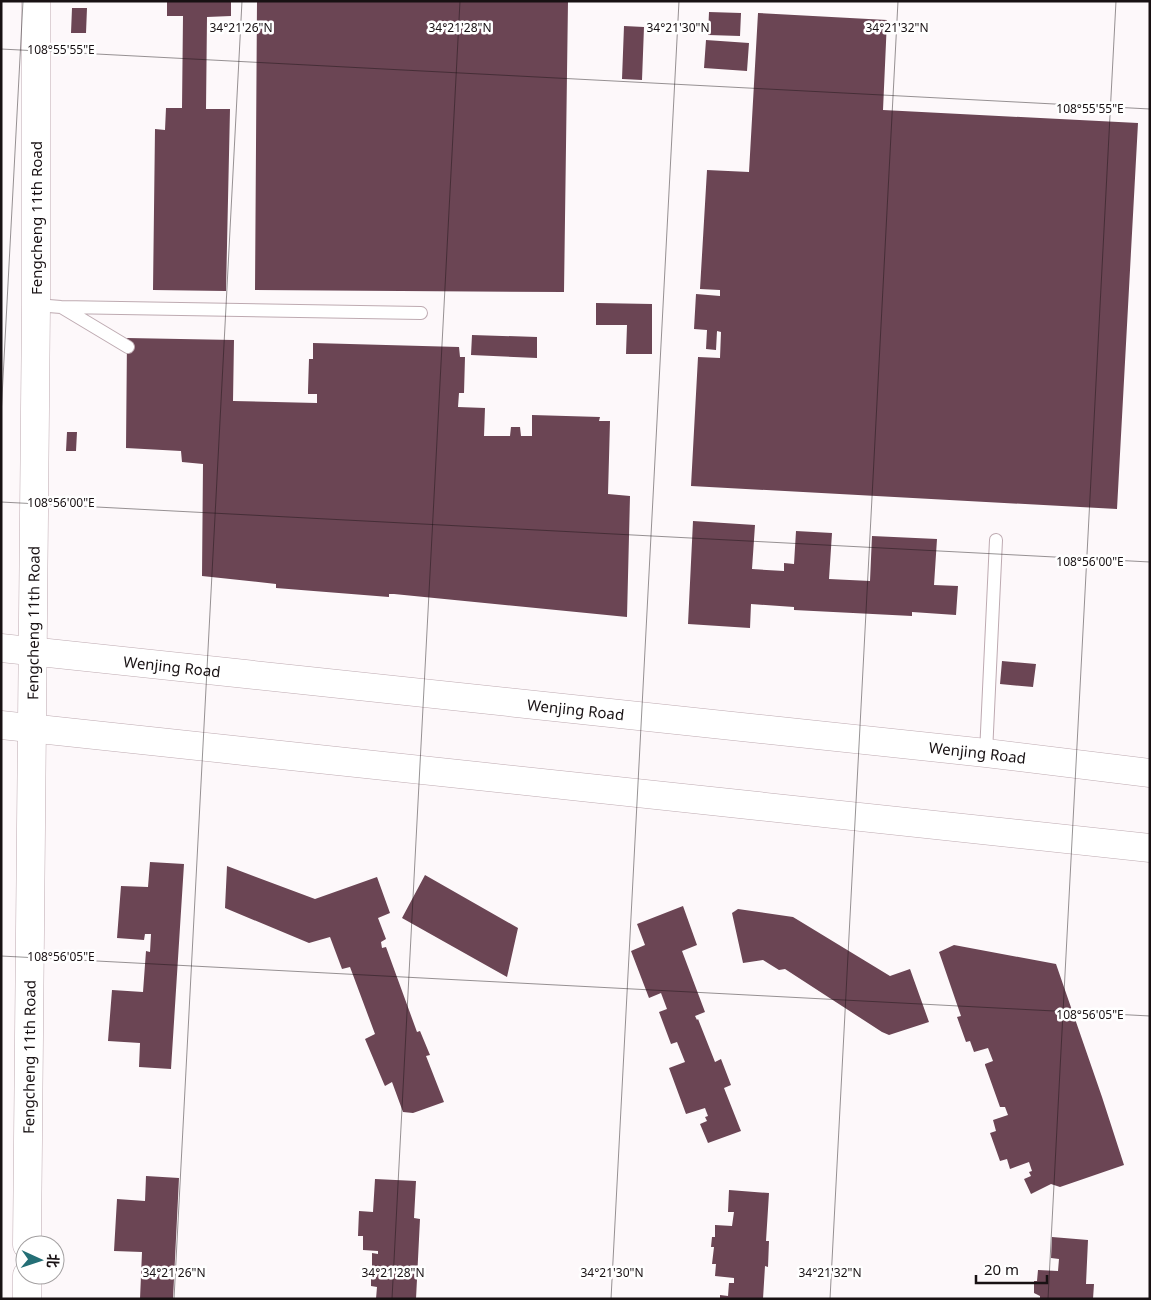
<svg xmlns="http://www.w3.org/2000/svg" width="1151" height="1300" font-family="'Noto Sans','Noto Sans SC',sans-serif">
<rect width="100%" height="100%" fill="#fdf8fa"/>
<!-- building -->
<path fill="#6b4554" d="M 167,1 L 231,1 L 231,16 L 207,17 L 206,109 L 230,109 L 226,291 L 153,290 L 155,129 L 165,130 L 166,108 L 182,108 L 183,16 L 167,16 Z
M 257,1 L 568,1 L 564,292 L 255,290 Z
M 72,8 L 87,8 L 86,33 L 71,33 Z
M 709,12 L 741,13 L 740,36 L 708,35 Z
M 758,13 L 887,20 L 883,110 L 1138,123 L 1117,509 L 691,486 L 698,357 L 720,358 L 721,332 L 717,331 L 716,350 L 706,349 L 707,330 L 694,329 L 696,294 L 720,296 L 720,290 L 700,289 L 707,170 L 749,172 Z
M 624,26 L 644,27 L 642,80 L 622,79 Z
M 706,40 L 749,43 L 747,71 L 704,68 Z
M 596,303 L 652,304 L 652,354 L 626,354 L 627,325 L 596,325 Z
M 472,335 L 537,337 L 537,358 L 471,355 Z
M 127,338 L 234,340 L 233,401 L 317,403 L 317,394 L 308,394 L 308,391 L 309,359 L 313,359 L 313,343 L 459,347 L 460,357 L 465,357 L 464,393 L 459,393 L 458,407 L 485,408 L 484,436 L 510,436 L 511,427 L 520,427 L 521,436 L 532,436 L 532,415 L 600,417 L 599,421 L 610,421 L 608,494 L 630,496 L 627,617 L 394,594 L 389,594 L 389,597 L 276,588 L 276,584 L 202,576 L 203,464 L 182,462 L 181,451 L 126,448 Z
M 67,432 L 77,432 L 76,451 L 66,451 Z
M 693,521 L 755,525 L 752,569 L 784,571 L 784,563 L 794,564 L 796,531 L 832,533 L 829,579 L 870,581 L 872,536 L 937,539 L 934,585 L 958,586 L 956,615 L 912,612 L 912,616 L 794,610 L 794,607 L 751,604 L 750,628 L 688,624 Z
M 1002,661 L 1036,664 L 1033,687 L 1000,684 Z
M 150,862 L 184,864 L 171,1069 L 139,1067 L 140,1043 L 108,1041 L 112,990 L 143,992 L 146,951 L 150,952 L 151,934 L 145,934 L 144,940 L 117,938 L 121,886 L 148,887 Z
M 227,866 L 315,899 L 377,877 L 390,913 L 378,918 L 386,939 L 381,942 L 382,948 L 386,947 L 417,1032 L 420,1031 L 430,1055 L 426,1056 L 444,1102 L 413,1113 L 403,1112 L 392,1082 L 385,1086 L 384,1084 L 365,1039 L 375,1034 L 350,967 L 342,969 L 330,937 L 309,943 L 225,908 Z
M 425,875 L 518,928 L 507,977 L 402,918 Z
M 683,906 L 697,945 L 682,951 L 705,1012 L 695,1016 L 697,1020 L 698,1019 L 715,1062 L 721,1059 L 731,1085 L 724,1088 L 741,1131 L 708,1143 L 700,1124 L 707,1121 L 705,1117 L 708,1116 L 705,1108 L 686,1114 L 669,1068 L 685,1062 L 677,1042 L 671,1044 L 659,1012 L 667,1009 L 661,993 L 649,998 L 631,951 L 645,945 L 637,924 Z
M 738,909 L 793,917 L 890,976 L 910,969 L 929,1022 L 889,1035 L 882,1032 L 785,969 L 779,970 L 763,960 L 743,963 L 732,913 Z
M 954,945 L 1056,964 L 1102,1097 L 1124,1165 L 1060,1187 L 1051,1184 L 1031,1194 L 1024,1179 L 1031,1176 L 1029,1172 L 1032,1171 L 1029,1162 L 1010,1169 L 1007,1159 L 1000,1161 L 990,1133 L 996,1131 L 993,1120 L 1008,1115 L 1005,1107 L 1000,1107 L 985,1065 L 985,1064 L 993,1061 L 988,1048 L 974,1052 L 970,1041 L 966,1042 L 957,1017 L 961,1016 L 939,952 Z
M 146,1176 L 179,1178 L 173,1299 L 140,1299 L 142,1252 L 114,1251 L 117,1199 L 145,1201 Z
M 375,1179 L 416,1181 L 414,1218 L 420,1219 L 416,1299 L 376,1299 L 377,1287 L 371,1286 L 371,1271 L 377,1272 L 377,1268 L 372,1268 L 372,1253 L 378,1254 L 378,1251 L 363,1250 L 363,1236 L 358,1236 L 359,1211 L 373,1212 Z
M 729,1190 L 769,1193 L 766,1241 L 769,1241 L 768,1267 L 765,1266 L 763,1299 L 720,1299 L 720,1295 L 728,1296 L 729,1283 L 734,1283 L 734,1278 L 715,1276 L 716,1264 L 712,1264 L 714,1247 L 711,1247 L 712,1237 L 715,1237 L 715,1225 L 732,1226 L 734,1212 L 728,1212 Z
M 1052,1237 L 1088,1240 L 1086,1284 L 1094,1284 L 1093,1299 L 1040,1299 L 1040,1296 L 1034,1293 L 1034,1281 L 1037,1281 L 1038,1270 L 1058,1271 L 1059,1259 L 1051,1258 Z"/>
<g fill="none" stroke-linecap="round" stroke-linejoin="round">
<defs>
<path id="service" d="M 36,305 L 61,307 L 421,313
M 63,308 L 128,347
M 986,753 L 996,540"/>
<g id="tertiary">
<path id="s1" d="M 27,1245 L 36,305 L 36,1"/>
<path d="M 27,1299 L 27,1275"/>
</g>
<g id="secondary">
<path id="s2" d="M 1,648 L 986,753 L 1150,773"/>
<path d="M 1,725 L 1150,848"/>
</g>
</defs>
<!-- service casing -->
<use href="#service" stroke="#beaab1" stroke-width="14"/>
<!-- tertiary casing -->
<use href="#tertiary" stroke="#beaab1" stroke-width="29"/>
<!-- secondary casing -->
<use href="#secondary" stroke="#beaab1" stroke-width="29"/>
<!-- service -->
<use href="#service" stroke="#fff" stroke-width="12"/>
<!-- tertiary -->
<use href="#tertiary" stroke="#fff" stroke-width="28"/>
<!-- secondary -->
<use href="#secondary" stroke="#fff" stroke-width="28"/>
</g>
<!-- ticks -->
<path fill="none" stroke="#181113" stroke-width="1" stroke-opacity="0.45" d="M 1,49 L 1150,109M 1,416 L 23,1M 1,502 L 1150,562M 1,956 L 1150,1016M 174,1299 L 242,1M 392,1299 L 460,1M 611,1299 L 679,1M 830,1299 L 898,1M 1048,1299 L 1116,1"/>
<g text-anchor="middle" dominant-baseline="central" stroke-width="5" stroke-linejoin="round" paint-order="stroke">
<!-- street labels -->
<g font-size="15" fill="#181113" stroke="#fff">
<text transform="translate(36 218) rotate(-90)">Fengcheng 11th Road</text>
<text stroke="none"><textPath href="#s1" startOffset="622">Fengcheng 11th Road</textPath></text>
<text stroke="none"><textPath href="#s2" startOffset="172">Wenjing Road</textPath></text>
<text stroke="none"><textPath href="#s2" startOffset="578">Wenjing Road</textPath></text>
<text stroke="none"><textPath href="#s2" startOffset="982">Wenjing Road</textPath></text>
<text stroke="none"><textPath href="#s1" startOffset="188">Fengcheng 11th Road</textPath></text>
</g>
</g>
<g font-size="12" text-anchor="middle" fill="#181113" stroke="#fff" stroke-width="5" stroke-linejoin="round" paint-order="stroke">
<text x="241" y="32">34°21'26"N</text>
<text x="460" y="32">34°21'28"N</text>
<text x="678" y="32">34°21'30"N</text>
<text x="897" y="32">34°21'32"N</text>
<text x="61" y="54">108°55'55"E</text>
<text x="1090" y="113">108°55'55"E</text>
<text x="61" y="507">108°56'00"E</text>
<text x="1090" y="566">108°56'00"E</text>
<text x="61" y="961">108°56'05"E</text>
<text x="1090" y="1019">108°56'05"E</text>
<text x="174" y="1277">34°21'26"N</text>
<text x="393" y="1277">34°21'28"N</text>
<text x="612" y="1277">34°21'30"N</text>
<text x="830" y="1277">34°21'32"N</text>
</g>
<!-- border -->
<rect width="1151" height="1300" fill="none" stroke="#181113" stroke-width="5"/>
<!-- north arrow -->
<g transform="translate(40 1260) rotate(93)"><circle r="24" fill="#ffffff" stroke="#a3a0a1"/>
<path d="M0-4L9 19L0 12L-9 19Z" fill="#246f76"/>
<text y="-8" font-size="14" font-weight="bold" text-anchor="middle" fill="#181113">北</text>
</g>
<!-- scale -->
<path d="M976 1275v8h71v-8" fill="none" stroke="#181113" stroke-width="2.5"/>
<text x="984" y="1275" font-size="15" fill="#181113" stroke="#ffffff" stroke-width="4" paint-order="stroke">20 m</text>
</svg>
